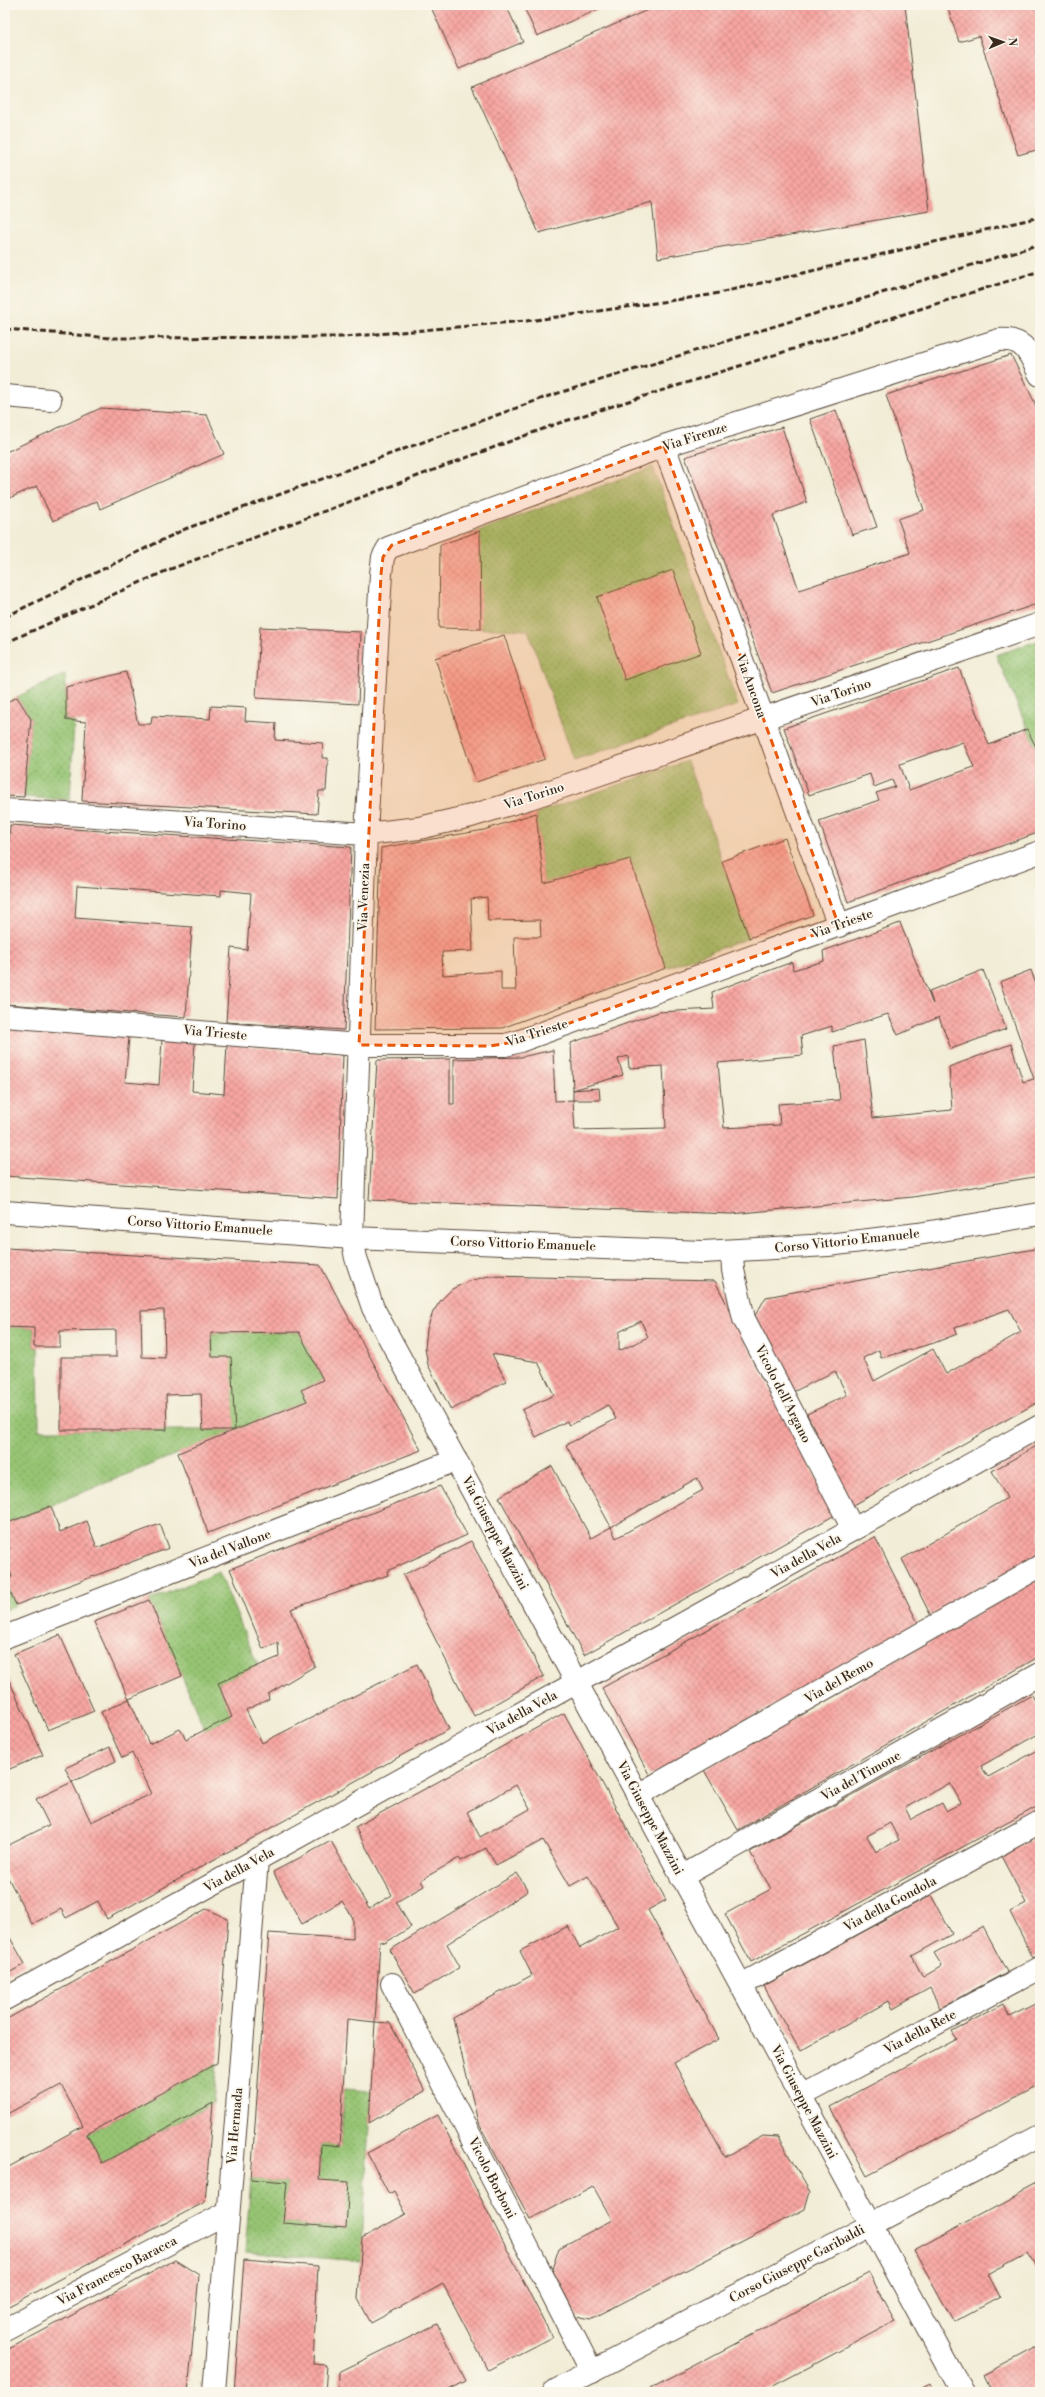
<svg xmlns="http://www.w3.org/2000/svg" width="1045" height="2397" font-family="'Libre Bodoni',serif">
<defs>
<pattern id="grass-dots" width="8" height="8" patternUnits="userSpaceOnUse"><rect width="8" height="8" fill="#96c473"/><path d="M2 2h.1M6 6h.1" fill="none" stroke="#7c9f5e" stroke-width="1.8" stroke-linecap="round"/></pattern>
<pattern id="building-cross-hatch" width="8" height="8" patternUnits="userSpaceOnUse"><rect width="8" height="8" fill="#f8a6a2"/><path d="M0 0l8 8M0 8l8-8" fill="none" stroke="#ca8783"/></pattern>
</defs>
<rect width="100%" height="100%" fill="#fbf7ec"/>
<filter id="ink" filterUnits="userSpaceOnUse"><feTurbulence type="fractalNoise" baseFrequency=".025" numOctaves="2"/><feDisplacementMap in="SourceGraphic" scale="8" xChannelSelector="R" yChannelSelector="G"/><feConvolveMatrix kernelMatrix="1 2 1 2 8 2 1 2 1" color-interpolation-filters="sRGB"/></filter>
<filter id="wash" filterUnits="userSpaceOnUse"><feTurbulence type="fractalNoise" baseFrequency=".012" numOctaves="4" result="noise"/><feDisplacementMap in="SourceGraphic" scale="16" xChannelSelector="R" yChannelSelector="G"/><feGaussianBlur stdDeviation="0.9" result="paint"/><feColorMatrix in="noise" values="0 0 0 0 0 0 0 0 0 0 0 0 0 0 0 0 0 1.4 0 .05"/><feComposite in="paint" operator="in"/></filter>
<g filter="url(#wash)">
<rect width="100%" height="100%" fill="#f2edd7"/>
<!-- grass -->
<path fill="url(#grass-dots)" stroke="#687748" d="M 653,467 L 738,705 L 574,760 L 528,630 L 462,628 L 462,537 Z
M 1040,640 L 1040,755 L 1039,755 L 996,655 Z
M 65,674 L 66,720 L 74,721 L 70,800 L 24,797 L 31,719 L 17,697 Z
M 687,761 L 749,938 L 666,968 L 630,859 L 544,883 L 536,813 Z
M 5,1327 L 34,1328 L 34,1347 L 38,1347 L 39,1430 L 234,1430 L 212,1357 L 211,1333 L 299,1332 L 323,1380 L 302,1390 L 307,1401 L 5,1524 Z
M 5,1558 L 12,1577 L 5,1580 L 16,1605 L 5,1610 Z
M 219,1572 L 258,1666 L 218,1683 L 232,1717 L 205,1730 L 149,1600 Z
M 217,2063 L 213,2103 L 102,2163 L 87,2134 Z
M 344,2089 L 371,2091 L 361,2261 L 245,2252 L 251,2179 L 287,2182 L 284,2223 L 346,2228 L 319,2180 L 321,2144 L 340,2145 Z"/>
<g id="blocks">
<!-- building -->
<path fill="url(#building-cross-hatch)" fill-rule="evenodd" d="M 430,5 L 506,5 L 523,42 L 459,69 Z
M 523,5 L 608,5 L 537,36 Z
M 659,5 L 905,5 L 929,211 L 658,258 L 652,202 L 539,233 L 472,87 Z
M 947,5 L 1040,5 L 1040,149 L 1018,155 L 979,36 L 959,42 Z
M 1011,355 L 1040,413 L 1040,603 L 772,693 L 685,457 L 782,427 L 807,502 L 773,515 L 799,590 L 910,553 L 898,519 L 924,510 L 886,395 Z
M 101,408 L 207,415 L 224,454 L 100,509 L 97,501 L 53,521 L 37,486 L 5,500 L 5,449 L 6,452 Z
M 836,410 L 877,527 L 852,535 L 810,419 Z
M 480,531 L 481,629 L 439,628 L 440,545 Z
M 673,570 L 701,653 L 625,680 L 597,597 Z
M 260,627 L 361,632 L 358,704 L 256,698 Z
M 504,635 L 545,759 L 476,782 L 435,658 Z
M 959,668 L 989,745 L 1027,729 L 1040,755 L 1040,832 L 848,902 L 819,821 L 879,800 L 876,793 L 895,787 L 892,780 L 874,787 L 870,774 L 809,795 L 784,728 ZM 963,742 L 974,767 L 909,790 L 900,764 Z
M 126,672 L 138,724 L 151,724 L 152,716 L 210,719 L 211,706 L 246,708 L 245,721 L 276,723 L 275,740 L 323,743 L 322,758 L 328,758 L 326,791 L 319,791 L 317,814 L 82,801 L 86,722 L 66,720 L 66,687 Z
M 17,697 L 31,719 L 24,797 L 5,796 L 5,703 Z
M 536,813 L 544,883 L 630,859 L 666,968 L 502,1028 L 375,1029 L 381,848 L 484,830 ZM 487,897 L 488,921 L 540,920 L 541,937 L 514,937 L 516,990 L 501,990 L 501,971 L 443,975 L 442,952 L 473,951 L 471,899 Z
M 10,825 L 351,847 L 344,1030 L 226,1022 L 231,948 L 247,950 L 251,893 L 221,890 L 221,896 L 77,886 L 75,918 L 192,927 L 186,1017 L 5,1004 L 5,917 Z
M 785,838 L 813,915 L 749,938 L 722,861 Z
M 900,923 L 933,1004 L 929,991 L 983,970 L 1006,1029 L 951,1049 L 939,1017 L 898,1035 L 888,1014 L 832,1032 L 832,1026 L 801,1036 L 803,1055 L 718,1063 L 724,1128 L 780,1125 L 778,1104 L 840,1100 L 834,1046 L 864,1040 L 873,1118 L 952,1110 L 949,1067 L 1011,1044 L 1023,1082 L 1034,1079 L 1000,982 L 1031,970 L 1040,996 L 1040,1176 L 913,1197 L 731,1214 L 369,1200 L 377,1060 L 450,1059 L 450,1104 L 454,1104 L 454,1059 L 521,1057 L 553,1050 L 555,1101 L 573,1100 L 575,1130 L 666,1128 L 663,1066 L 629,1068 L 628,1056 L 618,1059 L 623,1075 L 573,1090 L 599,1088 L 600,1100 L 573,1100 L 573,1090 L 571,1043 L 659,1012 L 714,1009 L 712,992 L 792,962 L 793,970 L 824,961 L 823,951 Z
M 5,1026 L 129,1037 L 125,1082 L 159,1085 L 162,1040 L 195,1043 L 192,1091 L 224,1094 L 227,1045 L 343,1055 L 338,1199 L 5,1176 Z
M 5,1248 L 320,1265 L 421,1450 L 208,1533 L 178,1453 L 235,1430 L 203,1430 L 201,1394 L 166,1395 L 167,1430 L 61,1430 L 61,1357 L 116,1357 L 116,1330 L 60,1331 L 60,1347 L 34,1347 L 34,1328 L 5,1327 ZM 164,1310 L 165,1358 L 142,1357 L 141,1311 ZM 299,1332 L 323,1380 L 301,1390 L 307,1401 L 235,1430 L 231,1357 L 212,1357 L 211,1333 Z
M 1040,1248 L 1040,1401 L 852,1506 L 807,1414 L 847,1395 L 835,1371 L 791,1393 L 753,1319 L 766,1297 ZM 1009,1309 L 1021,1332 L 946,1374 L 933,1349 L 874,1381 L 863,1358 L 879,1350 L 881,1358 L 934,1343 L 957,1334 L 955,1328 Z
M 489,1276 L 715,1281 L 835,1515 L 584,1655 L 499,1497 L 552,1466 L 591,1538 L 611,1527 L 616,1538 L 703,1490 L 697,1478 L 611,1527 L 566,1445 L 616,1419 L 608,1405 L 569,1426 L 567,1421 L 536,1437 L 522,1410 L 554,1395 L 538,1362 L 492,1354 L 506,1381 L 451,1410 L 428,1365 L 425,1348 L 427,1329 L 433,1312 L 441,1300 L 452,1289 L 469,1281 ZM 641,1321 L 648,1337 L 619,1351 L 619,1332 Z
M 1040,1444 L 1040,1553 L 931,1616 L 902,1559 L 1007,1498 L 992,1471 Z
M 440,1486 L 467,1535 L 387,1571 L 388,1575 L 291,1609 L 315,1666 L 268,1694 L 269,1699 L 246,1710 L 262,1743 L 417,1664 L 449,1729 L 107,1919 L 98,1901 L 66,1918 L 61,1909 L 32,1924 L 5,1872 L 5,1847 L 49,1825 L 36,1799 L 72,1782 L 91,1822 L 151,1794 L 132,1753 L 122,1758 L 101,1712 L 129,1699 L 149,1744 L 180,1729 L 186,1739 L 232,1717 L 218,1683 L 279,1657 L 278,1643 L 263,1649 L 230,1569 Z
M 51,1506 L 60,1532 L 87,1521 L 97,1548 L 160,1524 L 169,1548 L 16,1605 L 5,1580 L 12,1577 L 5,1558 L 5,1552 L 10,1549 L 5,1537 L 5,1524 Z
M 875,1537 L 918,1623 L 650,1776 L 602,1688 Z
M 471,1541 L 544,1676 L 474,1716 L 403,1575 Z
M 1040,1578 L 1040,1656 L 738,1830 L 704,1770 Z
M 149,1600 L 182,1676 L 129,1699 L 94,1622 Z
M 60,1635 L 94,1711 L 48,1730 L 14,1654 Z
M 5,1671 L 43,1755 L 5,1771 Z
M 1032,1695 L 1040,1710 L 1040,1733 L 981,1766 L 988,1777 L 1040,1749 L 1040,1805 L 751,1962 L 725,1914 L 771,1889 L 750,1852 ZM 950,1783 L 961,1803 L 946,1811 L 942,1803 L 911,1819 L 905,1808 ZM 890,1823 L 899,1840 L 876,1852 L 867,1836 Z
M 564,1713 L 666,1900 L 648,1910 L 719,2039 L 674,2063 L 725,2157 L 763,2136 L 778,2137 L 810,2192 L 805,2209 L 591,2319 L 576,2316 L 552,2269 L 559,2248 L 612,2220 L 593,2186 L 530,2219 L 478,2122 L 453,2018 L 532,1975 L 520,1951 L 568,1926 L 580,1948 L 618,1927 L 588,1876 L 570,1886 L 543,1840 L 496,1865 L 486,1848 L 461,1861 L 459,1858 L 421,1880 L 424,1886 L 396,1902 L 411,1927 L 385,1943 L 380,1941 L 375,2022 L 347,2019 L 340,2146 L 321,2144 L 319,2180 L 349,2182 L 346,2228 L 283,2223 L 287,2182 L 251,2179 L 269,1933 L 353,1939 L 353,1918 L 342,1901 L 302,1924 L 273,1872 L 331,1841 L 369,1909 L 392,1895 L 355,1827 ZM 516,1785 L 530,1809 L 480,1837 L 467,1812 Z
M 110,1747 L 116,1761 L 72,1782 L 65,1768 Z
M 1040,1835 L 1040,1954 L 1033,1958 L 1010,1912 L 1026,1903 L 1001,1856 Z
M 517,1873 L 528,1891 L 447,1944 L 460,1967 L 415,1994 L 390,1950 Z
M 931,1895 L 952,1934 L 912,1956 L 923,1977 L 942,1966 L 934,1953 L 983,1927 L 1007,1972 L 940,2008 L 930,1988 L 893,2009 L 889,2001 L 800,2051 L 764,1986 Z
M 206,1909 L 228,1919 L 217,2063 L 87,2134 L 102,2163 L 213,2103 L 205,2202 L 5,2308 L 5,2169 L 83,2126 L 61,2085 L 5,2115 L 5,2020 Z
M 5,1929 L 25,1964 L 5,1975 Z
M 1040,2001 L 1040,2085 L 867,2176 L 830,2107 L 957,2039 L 952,2031 L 1004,2004 L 1010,2016 Z
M 375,2022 L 390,2023 L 425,2091 L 369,2123 Z
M 438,2115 L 552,2337 L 488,2370 L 443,2284 L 371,2323 L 358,2299 L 362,2238 L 406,2214 L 394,2191 L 389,2194 L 367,2153 Z
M 1040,2183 L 1040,2274 L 1027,2253 L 988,2274 L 1000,2297 L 954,2322 L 914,2250 Z
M 175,2260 L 199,2275 L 188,2392 L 5,2392 L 5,2351 Z
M 244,2260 L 318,2266 L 313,2364 L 327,2365 L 325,2392 L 234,2392 Z
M 869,2273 L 895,2321 L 830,2356 L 762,2392 L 644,2392 Z
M 437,2324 L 466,2381 L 445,2392 L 338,2392 L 339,2372 Z
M 1040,2344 L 1040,2392 L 992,2392 L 983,2374 Z
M 929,2385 L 933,2392 L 916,2392 Z"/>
</g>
</g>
<g filter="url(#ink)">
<use href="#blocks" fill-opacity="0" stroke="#56473a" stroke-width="1"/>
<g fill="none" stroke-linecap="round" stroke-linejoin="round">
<defs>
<path id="pedestrian" d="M 732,1252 L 733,1270 L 744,1319 L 853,1529
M 681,1877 L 1040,1674
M 741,1985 L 1040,1822
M 801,2096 L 1040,1968"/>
<path id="minor" d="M 5,396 L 50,400
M 664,446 L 839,926
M 5,810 L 366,834 L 419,828 L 471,816 L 530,798 L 1040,624
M 5,1016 L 359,1045 L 505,1045 L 520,1041 L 1040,852
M 352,1238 L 366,834 L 381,574 L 383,557 L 388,548 L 664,446 L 999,340 C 1026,338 1029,354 1040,375
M 5,1637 L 456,1460
M 638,1795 L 1040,1566
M 392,1984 L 592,2372
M 5,1999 L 1040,1426
M 5,2330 L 228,2212
M 214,2392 L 257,1860"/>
<path id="tertiary" d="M 5,1212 L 352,1238 L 703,1252 L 828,1245 L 918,1234 L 1040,1214
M 352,1238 L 356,1258 L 373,1308 L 962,2392
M 553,2392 L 1040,2136"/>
</defs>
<!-- pedestrian casing -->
<use href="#pedestrian" stroke="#56473a" stroke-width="24"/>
<!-- minor casing -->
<use href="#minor" stroke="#56473a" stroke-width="24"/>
<!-- tertiary casing -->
<use href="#tertiary" stroke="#56473a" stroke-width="24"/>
<!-- pedestrian -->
<use href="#pedestrian" stroke="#fff" stroke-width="22"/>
<!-- minor -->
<use href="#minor" stroke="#fff" stroke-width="22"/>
<!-- tertiary -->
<use href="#tertiary" stroke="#fff" stroke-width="22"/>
<!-- rail -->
<path stroke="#3b2a1e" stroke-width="3" stroke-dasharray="6 3" stroke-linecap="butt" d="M 5,329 L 111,338 L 344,337 L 536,320 L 710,295 L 1040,217
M 5,617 L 185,529 L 549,396 L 1040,244
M 5,643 L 168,570 L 556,424 L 1040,271"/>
</g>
</g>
<!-- marked area -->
<path fill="#e8590c" fill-opacity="0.2" stroke="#e8590c" stroke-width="3" stroke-dasharray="8 5" stroke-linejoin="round" d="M 664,446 L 839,926 L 520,1041 L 490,1046 L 359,1045 L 381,574 L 383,557 L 392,545 Z"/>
<g text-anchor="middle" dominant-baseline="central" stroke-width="3.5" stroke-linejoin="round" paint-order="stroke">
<!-- street labels -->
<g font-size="13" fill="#3b2a1e" stroke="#fbf7ec">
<text transform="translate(695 437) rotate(-18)">Via Firenze</text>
<text transform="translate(751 686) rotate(70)">Via Ancona</text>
<text transform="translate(841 693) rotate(-19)">Via Torino</text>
<text transform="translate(534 796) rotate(-18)">Via Torino</text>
<text transform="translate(215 824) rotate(4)">Via Torino</text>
<text transform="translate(364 897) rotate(-88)">Via Venezia</text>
<text transform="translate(842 924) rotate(-20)">Via Trieste</text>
<text transform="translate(215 1033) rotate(5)">Via Trieste</text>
<text transform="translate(537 1033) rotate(-18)">Via Trieste</text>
<text transform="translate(200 1226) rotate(4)">Corso Vittorio Emanuele</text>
<text transform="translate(847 1241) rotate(-6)">Corso Vittorio Emanuele</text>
<text transform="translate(523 1244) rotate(2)">Corso Vittorio Emanuele</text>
<text transform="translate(783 1394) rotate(63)">Vicolo dell'Argano</text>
<text transform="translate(495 1533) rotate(62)">Via Giuseppe Mazzini</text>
<text transform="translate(230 1549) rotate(-21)">Via del Vallone</text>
<text transform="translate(806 1556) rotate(-29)">Via della Vela</text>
<text transform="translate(839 1681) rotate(-30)">Via del Remo</text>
<text transform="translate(522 1713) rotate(-29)">Via della Vela</text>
<text transform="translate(861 1776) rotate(-29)">Via del Timone</text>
<text transform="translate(650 1818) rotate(62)">Via Giuseppe Mazzini</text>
<text transform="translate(239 1870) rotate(-29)">Via della Vela</text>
<text transform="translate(890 1904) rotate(-28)">Via della Gondola</text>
<text transform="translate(920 2032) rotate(-28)">Via della Rete</text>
<text transform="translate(804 2102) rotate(62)">Via Giuseppe Mazzini</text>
<text transform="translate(235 2126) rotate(-85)">Via Hermada</text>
<text transform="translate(492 2178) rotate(63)">Vicolo Borboni</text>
<text transform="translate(797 2264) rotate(-28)">Corso Giuseppe Garibaldi</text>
<text transform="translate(117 2271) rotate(-28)">Via Francesco Baracca</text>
</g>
</g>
<!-- margin -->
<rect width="1045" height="2397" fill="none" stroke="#fbf7ec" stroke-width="20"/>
<!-- north arrow -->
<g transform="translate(1003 42) rotate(88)" stroke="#fbf7ec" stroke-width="3" paint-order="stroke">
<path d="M0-3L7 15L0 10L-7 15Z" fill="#3b2a1e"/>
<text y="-6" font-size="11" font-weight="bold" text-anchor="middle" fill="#3b2a1e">N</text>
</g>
</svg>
